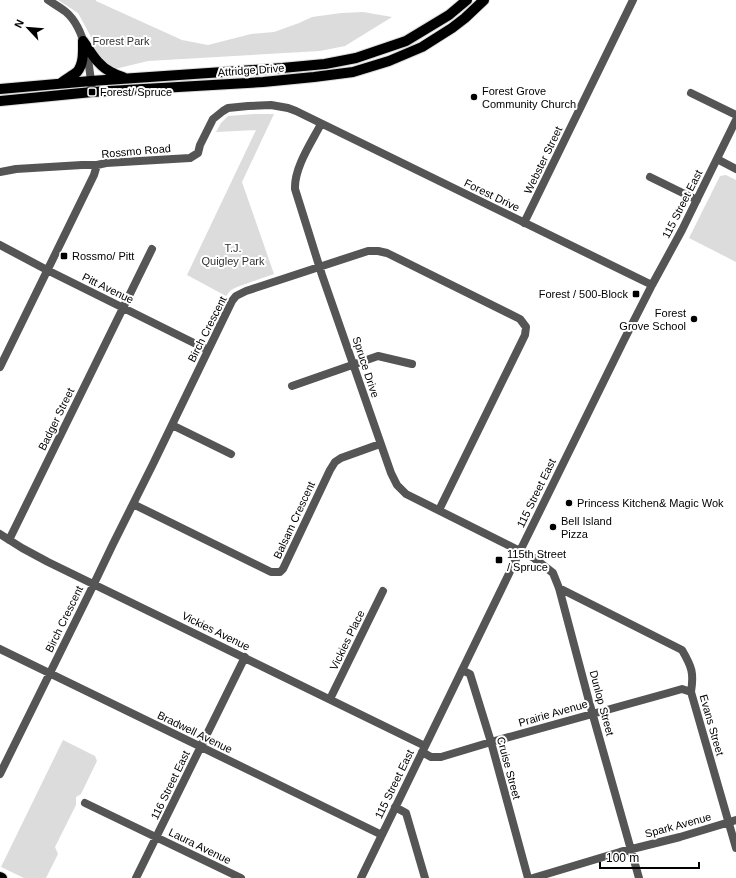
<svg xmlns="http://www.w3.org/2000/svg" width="736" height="878" font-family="Helvetica,sans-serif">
<rect width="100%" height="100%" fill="#fff"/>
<!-- green -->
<path fill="#dcdcdc" d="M 58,0 L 96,0 L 96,1 L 182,40 L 208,45 L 251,34 L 274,32 L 299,23 L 312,17 L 341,13 L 363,12 L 392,17 L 345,46 L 320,51 L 148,61 L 115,69 L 109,67 L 98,55 L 90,35 L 78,13 Z
M 254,114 L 274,114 L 242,182 L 274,274 L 237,287 L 231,290 L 226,296 L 187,275 L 256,130 L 216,132 L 221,123 L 228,116 Z
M 726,175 L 736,180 L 736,262 L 689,238 L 720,176 Z
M 63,740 L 95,756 L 97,761 L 81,794 L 76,797 L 76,805 L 55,847 L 58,854 L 46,878 L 24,878 L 1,867 Z"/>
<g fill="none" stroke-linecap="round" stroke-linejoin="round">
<defs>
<path id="major" d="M 83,41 C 91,52 98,66 111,72 C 114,74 119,76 123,77
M 61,83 C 66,79 72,76 77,72 C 84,64 83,51 83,41
M 0,89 L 91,81 L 282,68 L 325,64 L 356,58 L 406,41 L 449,15 L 467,0
M 0,101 L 92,92 L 263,82 L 314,77 L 353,72 L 389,61 L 422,47 L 452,28 L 465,18 L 484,0
M 0,877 L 2,878"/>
</defs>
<!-- major casing -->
<use href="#major" stroke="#dbdbdb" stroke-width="12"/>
<!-- minor -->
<path stroke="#555" stroke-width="8" d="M 48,0 C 54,4 61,8 66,12 C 86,29 90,68 92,92
M 691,93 L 736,115
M 321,124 C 311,143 294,168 295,189 L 322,275 L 391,473 L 397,485 L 406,494 L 534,558 L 553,573 L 559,588 L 590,705 L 639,878
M 717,159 L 736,169
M 0,172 L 16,169 L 82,165 L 97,165 L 106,163 L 190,158 L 198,153 L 200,145 L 213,119 L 223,111 L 228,108 L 248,106 L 271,105 L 288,108 L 296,111 L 652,285
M 650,177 L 697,200
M 524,223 L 633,0
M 0,245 L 47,270 L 208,350
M 0,367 L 94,175 L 97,165
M 292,386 L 378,356 L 412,364
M 172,425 L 231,454
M 133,504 L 271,572 L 280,572 L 283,569 L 330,470 L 335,462 L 341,458 L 380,444
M 0,534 L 22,548 L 48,562 L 425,746
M 9,540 L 152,249
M 559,588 L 682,650 C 692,667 694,673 691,692 L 736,848
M 0,649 L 382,835
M 462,670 L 470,674 L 491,742 L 528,878
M 330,699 L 383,591
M 422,752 L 431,757 L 441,757 L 491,742 L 668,693 L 682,689 L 691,692
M 0,774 L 90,592 L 113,544 L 153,464 L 232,301 L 236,296 L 246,291 L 368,251 L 378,251 L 387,253 L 520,319 L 526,327 L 525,335 L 439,510
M 85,803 L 241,878
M 395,807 L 406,813 L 425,878
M 136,878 L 245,657
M 361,878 L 520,551 L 624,340 L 652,285 L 682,230 L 736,120
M 533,878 L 620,852 L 680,837 L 736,820"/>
<!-- major -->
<use href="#major" stroke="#000" stroke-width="10"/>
</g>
<!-- markers -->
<g fill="#000" stroke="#fff" stroke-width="1.5">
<rect x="88" y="88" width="8" height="8" rx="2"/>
<circle cx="474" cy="97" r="4"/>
<rect x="60" y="252" width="8" height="8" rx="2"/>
<rect x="632" y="290" width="8" height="8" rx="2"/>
<circle cx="694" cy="319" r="4"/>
<circle cx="569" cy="503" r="4"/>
<circle cx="553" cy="527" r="4"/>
<rect x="495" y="556" width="8" height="8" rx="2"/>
</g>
<g text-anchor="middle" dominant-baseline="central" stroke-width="4" stroke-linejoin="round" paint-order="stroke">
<!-- park labels -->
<g font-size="11" fill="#333" stroke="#fff">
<text x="121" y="41">Forest Park</text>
<text x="233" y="248">T.J.<tspan x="233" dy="13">Quigley Park</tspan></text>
</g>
<!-- street labels -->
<g font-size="11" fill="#000" stroke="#fff">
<text transform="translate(251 70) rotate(-4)">Attridge Drive</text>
<text transform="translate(136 151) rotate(-5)">Rossmo Road</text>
<text transform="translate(543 160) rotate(-64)">Webster Street</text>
<text transform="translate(492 195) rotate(26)">Forest Drive</text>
<text transform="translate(682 204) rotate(-63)">115 Street East</text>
<text transform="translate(108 288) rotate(26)">Pitt Avenue</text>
<text transform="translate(207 329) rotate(-63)">Birch Crescent</text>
<text transform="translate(366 367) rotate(72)">Spruce Drive</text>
<text transform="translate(56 419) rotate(-64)">Badger Street</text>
<text transform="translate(536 493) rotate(-64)">115 Street East</text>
<text transform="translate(294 520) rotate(-65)">Balsam Crescent</text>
<text transform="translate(64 619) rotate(-64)">Birch Crescent</text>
<text transform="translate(216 631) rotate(26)">Vickies Avenue</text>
<text transform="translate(347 640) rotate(-64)">Vickies Place</text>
<text transform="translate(602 703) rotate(75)">Dunlop Street</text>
<text transform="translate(553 713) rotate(-16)">Prairie Avenue</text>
<text transform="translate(712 725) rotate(74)">Evans Street</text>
<text transform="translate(195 732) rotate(26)">Bradwell Avenue</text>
<text transform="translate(509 768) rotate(75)">Cruise Street</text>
<text transform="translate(394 784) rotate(-64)">115 Street East</text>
<text transform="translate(170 785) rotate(-64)">116 Street East</text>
<text transform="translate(678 825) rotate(-15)">Spark Avenue</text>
<text transform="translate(200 846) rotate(26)">Laura Avenue</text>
</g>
<!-- poi labels -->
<g font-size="11" fill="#000" stroke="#fff" text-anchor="start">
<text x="482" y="91">Forest Grove<tspan x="482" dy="13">Community Church</tspan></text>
<text x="100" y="92">Forest/ Spruce</text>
<text x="72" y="256">Rossmo/ Pitt</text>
<text x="628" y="294" text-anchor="end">Forest / 500-Block</text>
<text x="686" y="313" text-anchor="end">Forest<tspan x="686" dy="13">Grove School</tspan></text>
<text x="577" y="503">Princess Kitchen&amp; Magic Wok</text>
<text x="561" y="521">Bell Island<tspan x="561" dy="13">Pizza</tspan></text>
<text x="507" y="554">115th Street<tspan x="507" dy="13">/ Spruce</tspan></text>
</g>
</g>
<!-- north arrow -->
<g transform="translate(28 28) rotate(296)" stroke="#ffffff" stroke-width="3" paint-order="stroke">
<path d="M0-3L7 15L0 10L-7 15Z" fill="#000000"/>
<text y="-6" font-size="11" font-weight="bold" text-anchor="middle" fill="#000000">N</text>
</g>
<!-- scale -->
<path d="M600 862v6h99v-6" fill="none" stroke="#000000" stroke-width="2"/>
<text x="606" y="862" font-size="12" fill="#000000" stroke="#ffffff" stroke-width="3" paint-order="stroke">100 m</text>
</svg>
